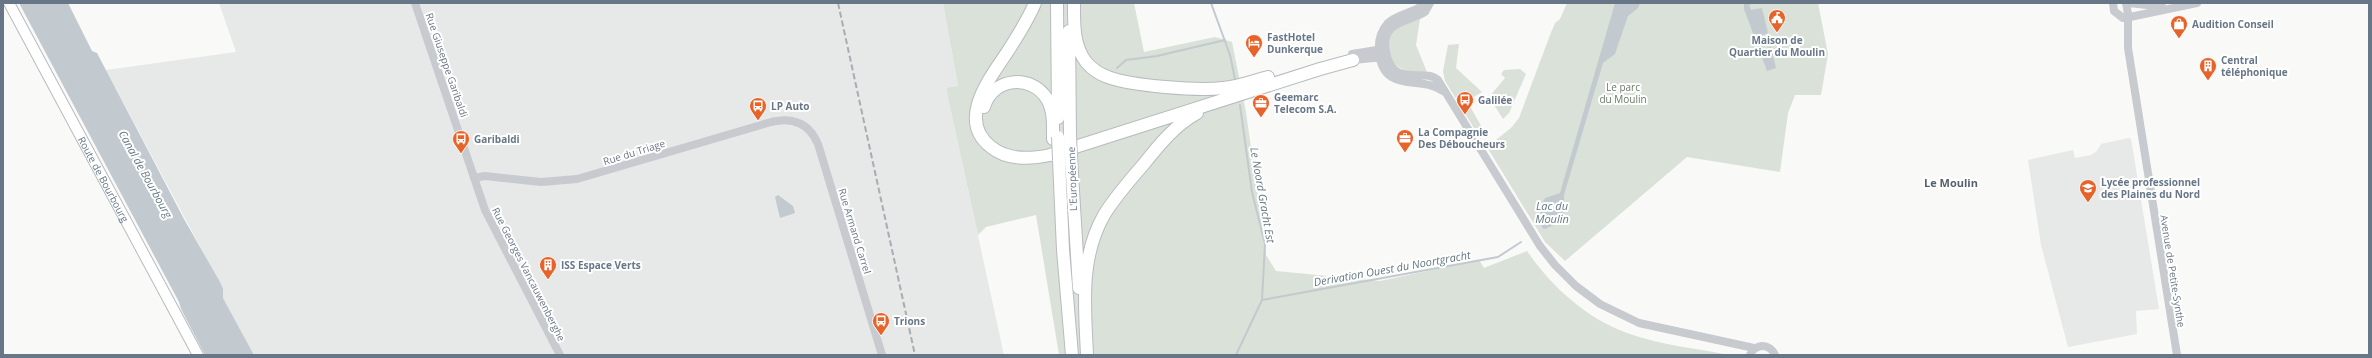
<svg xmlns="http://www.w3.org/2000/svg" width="2372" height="358" font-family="'Open Sans',sans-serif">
<rect width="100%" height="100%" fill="#f9f9f7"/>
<!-- built -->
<path fill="#e7e8e8" d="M 219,3 L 943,3 L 958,86 L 948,98 L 1004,355 L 254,355 L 223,298 L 219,282 L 106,70 L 236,52 Z
M 2129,138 L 2131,139 L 2159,309 L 2136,311 L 2137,334 L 2068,347 L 2041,245 L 2028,160 L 2073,150 L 2075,158 L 2091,155 L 2096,152 L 2101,144 Z"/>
<!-- green -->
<path fill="#dae1d8" d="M 943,3 L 1134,3 L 1144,52 L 1215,37 L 1232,42 L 1246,112 L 1266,255 L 1276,271 L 1380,281 L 1479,260 L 1484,268 L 1527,251 C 1552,287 1586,318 1627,333 C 1659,345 1696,348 1729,355 L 1059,355 L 1036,215 L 986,227 L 978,235 L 948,98 L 947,88 L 958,86 Z
M 1567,3 L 1818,3 L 1828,54 L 1821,95 L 1795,95 L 1788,113 L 1780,172 L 1687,157 L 1565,261 L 1545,242 L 1487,147 L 1511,128 L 1519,118 L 1550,35 L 1555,23 L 1560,19 Z
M 1420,19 L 1416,45 L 1427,72 C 1406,76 1384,64 1388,40 C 1389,36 1394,30 1396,26 Z
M 1459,44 L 1456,68 L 1482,92 L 1467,101 L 1484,131 L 1480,134 L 1477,133 L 1445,81 L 1443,71 L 1448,45 Z
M 1520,69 L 1526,74 L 1509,113 L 1503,119 L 1489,97 L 1505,78 L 1501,74 L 1504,70 Z"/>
<!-- water -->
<path fill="#c2cad0" d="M 19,3 L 68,3 L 92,51 L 97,53 L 184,219 L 220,282 L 223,289 L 223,298 L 254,355 L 205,355 L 181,309 L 179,302 Z
M 1615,3 L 1640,3 L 1638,8 L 1628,16 L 1615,54 L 1603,63 L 1564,195 L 1564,216 L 1560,222 L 1545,229 L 1542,228 L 1540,208 L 1545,198 L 1560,193 Z
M 1744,3 L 1755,3 L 1749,5 L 1751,10 L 1762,8 L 1768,33 L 1760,36 L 1763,49 L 1771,47 L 1776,68 L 1767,71 L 1744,9 Z
M 778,195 L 793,206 L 795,213 L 780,218 L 775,197 Z"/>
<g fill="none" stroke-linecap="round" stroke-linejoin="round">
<!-- stream -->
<path stroke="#c2cad0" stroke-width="2" d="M 1211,3 L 1230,55 L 1235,79
M 1117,68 L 1126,60 L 1157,56 L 1225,40
M 1262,300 L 1498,257 L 1521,242
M 1236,355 L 1262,300 L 1265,244 L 1252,192 L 1240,105"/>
<defs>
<g id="major">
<path id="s1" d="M 9,3 L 198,355"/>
</g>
<path id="highway" d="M 1035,3 C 1028,20 1018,35 1008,51 C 990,78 956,120 991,147 C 1008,161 1031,159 1050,155 L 1320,69 L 1353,60
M 1057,3 L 1058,118
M 1074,3 C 1074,23 1073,45 1086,62 C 1092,69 1099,74 1108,77 C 1132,86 1198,91 1223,88 C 1238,87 1253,81 1268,77
M 1069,31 L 1070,136
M 984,107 C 992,78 1031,73 1047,99 C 1054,111 1053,125 1053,139
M 1071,158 L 1079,288
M 1059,160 L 1063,250 L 1072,355
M 1087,355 C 1085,307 1079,259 1104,215 C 1115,197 1129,181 1143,165 C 1159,145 1175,125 1197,113"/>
</defs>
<!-- major casing -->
<use href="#major" stroke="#b8bcc0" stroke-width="12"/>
<!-- highway casing -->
<use href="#highway" stroke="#b8bbbf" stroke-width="14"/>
<!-- minor -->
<path stroke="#c7cace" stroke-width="8" d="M 415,3 L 485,210 L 560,355
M 1426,3 C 1415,13 1399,13 1388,23 C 1381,31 1378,42 1379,52 C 1383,95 1422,75 1443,91
M 1430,3 L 1425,12 C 1408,23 1380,20 1386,52 C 1393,89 1424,67 1438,80 L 1540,246 L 1555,265 L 1576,286 L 1600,304 L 1639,323 L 1754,348
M 2113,3 L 2114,11 L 2123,18 L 2128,14 L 2126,3
M 2129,3 L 2147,5 L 2162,3
M 2128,13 L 2128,48 L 2177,355
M 2125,18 L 2197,3
M 1352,54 L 1383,49
M 1353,60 L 1384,57
M 474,178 L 485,176 L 541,182 L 577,179 L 771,122 C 793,117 809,123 818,144 L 882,355
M 1750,355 C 1755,343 1770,343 1775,355"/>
<!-- major -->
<use href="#major" stroke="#fff" stroke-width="10"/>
<!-- highway -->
<use href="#highway" stroke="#fff" stroke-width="12"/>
<!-- rail -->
<path stroke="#a7adb3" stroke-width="2" stroke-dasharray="6 3" stroke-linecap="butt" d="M 838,3 L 915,355"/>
<defs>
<path id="highway-bridge" d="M 1070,136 L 1071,158
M 1058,137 L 1059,160"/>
</defs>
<!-- highway-bridge casing -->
<use href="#highway-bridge" stroke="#b8bbbf" stroke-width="14" stroke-linecap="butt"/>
<!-- highway-bridge -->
<use href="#highway-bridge" stroke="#fff" stroke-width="12"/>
</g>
<!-- icons -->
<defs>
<symbol id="civic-pin" viewBox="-11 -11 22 30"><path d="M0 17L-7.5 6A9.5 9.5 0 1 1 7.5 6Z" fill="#e6642a" stroke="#fff"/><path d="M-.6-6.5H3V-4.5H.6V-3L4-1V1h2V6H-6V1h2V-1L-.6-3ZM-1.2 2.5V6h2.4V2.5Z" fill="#fff"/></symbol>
<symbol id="shop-pin" viewBox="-11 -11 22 30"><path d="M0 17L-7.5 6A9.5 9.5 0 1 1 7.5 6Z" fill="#e6642a" stroke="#fff"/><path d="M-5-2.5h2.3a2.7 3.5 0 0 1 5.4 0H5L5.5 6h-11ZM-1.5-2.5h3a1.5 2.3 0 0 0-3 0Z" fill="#fff"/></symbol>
<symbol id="hotel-pin" viewBox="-11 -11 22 30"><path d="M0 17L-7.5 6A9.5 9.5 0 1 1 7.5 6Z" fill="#e6642a" stroke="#fff"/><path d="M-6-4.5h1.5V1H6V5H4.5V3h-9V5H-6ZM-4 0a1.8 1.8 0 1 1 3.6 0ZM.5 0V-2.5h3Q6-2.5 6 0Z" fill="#fff"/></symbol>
<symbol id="building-pin" viewBox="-11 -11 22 30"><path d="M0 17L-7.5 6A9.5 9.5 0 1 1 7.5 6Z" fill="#e6642a" stroke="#fff"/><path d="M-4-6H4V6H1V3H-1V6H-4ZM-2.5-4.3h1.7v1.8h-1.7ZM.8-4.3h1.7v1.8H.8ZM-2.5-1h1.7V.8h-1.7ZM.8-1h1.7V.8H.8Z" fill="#fff"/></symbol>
<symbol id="bus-pin" viewBox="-11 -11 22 30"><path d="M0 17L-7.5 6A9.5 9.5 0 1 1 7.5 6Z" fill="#e6642a" stroke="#fff"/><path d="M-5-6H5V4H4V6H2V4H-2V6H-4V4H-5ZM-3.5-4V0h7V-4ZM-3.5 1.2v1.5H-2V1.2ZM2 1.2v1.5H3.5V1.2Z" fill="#fff"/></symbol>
<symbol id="office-pin" viewBox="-11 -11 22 30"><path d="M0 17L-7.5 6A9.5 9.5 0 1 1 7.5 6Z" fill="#e6642a" stroke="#fff"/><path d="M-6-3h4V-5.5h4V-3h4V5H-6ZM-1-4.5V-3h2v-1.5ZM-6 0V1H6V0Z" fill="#fff"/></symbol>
<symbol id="school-pin" viewBox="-11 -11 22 30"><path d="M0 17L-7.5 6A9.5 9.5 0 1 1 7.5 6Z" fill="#e6642a" stroke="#fff"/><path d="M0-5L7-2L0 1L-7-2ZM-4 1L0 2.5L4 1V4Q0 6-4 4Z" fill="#fff"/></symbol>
</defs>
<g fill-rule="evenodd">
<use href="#civic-pin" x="1767" y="8" width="20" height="27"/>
<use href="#shop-pin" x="2169" y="14" width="20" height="27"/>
<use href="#hotel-pin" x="1244" y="33" width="20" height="27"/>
<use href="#building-pin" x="2198" y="56" width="20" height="27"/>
<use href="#bus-pin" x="1455" y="90" width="20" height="27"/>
<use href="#office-pin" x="1251" y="93" width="20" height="27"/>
<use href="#bus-pin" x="748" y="96" width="20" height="27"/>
<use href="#office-pin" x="1395" y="128" width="20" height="27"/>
<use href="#bus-pin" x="451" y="129" width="20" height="27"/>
<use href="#school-pin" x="2078" y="178" width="20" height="27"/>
<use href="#building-pin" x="538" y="255" width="20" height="27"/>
<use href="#bus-pin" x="871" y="311" width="20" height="27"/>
</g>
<g text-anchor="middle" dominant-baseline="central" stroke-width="4" stroke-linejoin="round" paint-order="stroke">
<!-- poi labels -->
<g font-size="10" font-weight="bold" fill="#687788" stroke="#fff" text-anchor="start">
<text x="2192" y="24">Audition Conseil</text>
<text x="1267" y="37">FastHotel<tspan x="1267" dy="12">Dunkerque</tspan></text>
<text x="1777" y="40" text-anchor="middle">Maison de<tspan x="1777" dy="12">Quartier du Moulin</tspan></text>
<text x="2221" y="60">Central<tspan x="2221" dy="12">téléphonique</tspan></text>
<text x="1274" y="97">Geemarc<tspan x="1274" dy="12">Telecom S.A.</tspan></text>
<text x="1478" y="100">Galilée</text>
<text x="771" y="106">LP Auto</text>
<text x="1418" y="132">La Compagnie<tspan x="1418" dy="12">Des Déboucheurs</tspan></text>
<text x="474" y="139">Garibaldi</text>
<text x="2101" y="182">Lycée professionnel<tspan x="2101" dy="12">des Plaines du Nord</tspan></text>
<text x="561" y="265">ISS Espace Verts</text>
<text x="894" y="321">Trions</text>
</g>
<!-- street labels -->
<g font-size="10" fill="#687788" stroke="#fff">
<text transform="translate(447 65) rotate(71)">Rue Giuseppe Garibaldi</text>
<text transform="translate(634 152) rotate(-17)">Rue du Triage</text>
<text stroke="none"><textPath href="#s1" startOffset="200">Route de Bourbourg</textPath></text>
<text transform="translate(1072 179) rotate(-92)">L'Européenne</text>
<text transform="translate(855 231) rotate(73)">Rue Armand Carrel</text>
<text transform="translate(2173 271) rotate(81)">Avenue de Petite-Synthe</text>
<text transform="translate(529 274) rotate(63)">Rue Georges Vancauwenberghe</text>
</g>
<!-- park labels -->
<g font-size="10" fill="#667a63" stroke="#fff">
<text x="1623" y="87">Le parc<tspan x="1623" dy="12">du Moulin</tspan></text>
</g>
<!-- water labels -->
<g font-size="11" font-style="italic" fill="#647883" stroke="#fff">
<text transform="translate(146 174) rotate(61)">Canal de Bourbourg</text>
<text transform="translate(1263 195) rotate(80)">Le Noord Gracht Est</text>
<text x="1552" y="205">Lac du<tspan x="1552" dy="13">Moulin</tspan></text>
<text transform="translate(1392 268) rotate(-10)">Derivation Ouest du Noortgracht</text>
</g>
<!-- neighbourhood labels -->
<g font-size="11" font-weight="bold" fill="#56616d" stroke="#fff">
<text x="1951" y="182">Le Moulin</text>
</g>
</g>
<!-- border -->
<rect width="2372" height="358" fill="none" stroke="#687788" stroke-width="8"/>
</svg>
